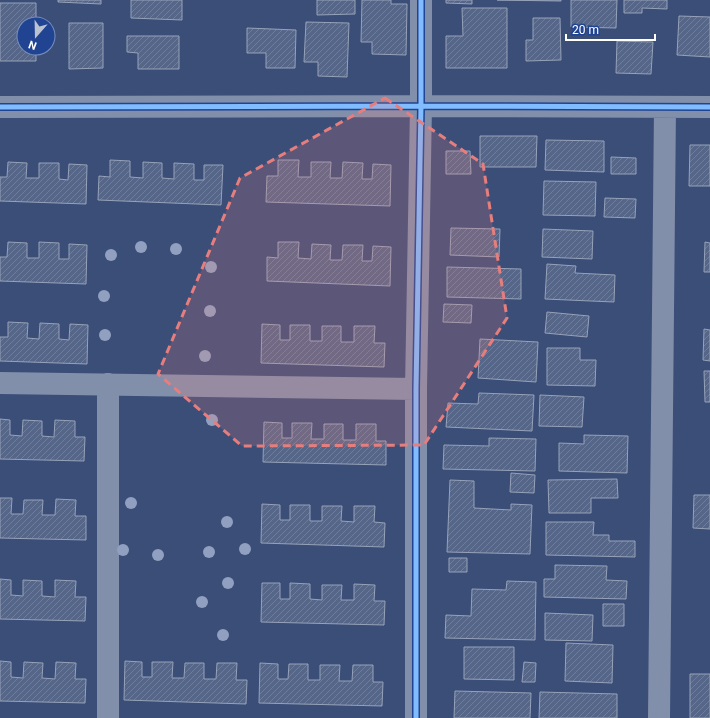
<svg xmlns="http://www.w3.org/2000/svg" width="710" height="718" font-family="Roboto,sans-serif">
<defs>
<pattern id="building-hatch" width="6" height="6" patternUnits="userSpaceOnUse"><rect width="6" height="6" fill="#566688"/><path d="M-1 1l2-2M0 6l6-6M5 7l2-2" fill="none" stroke="#6f7d9a"/></pattern>
</defs>
<rect width="100%" height="100%" fill="#3a4e78"/>
<!-- building -->
<path fill="url(#building-hatch)" stroke="#97a2b9" d="M 58,0 L 101,0 L 101,4 L 58,2 Z
M 131,0 L 182,0 L 182,20 L 131,18 Z
M 317,0 L 355,0 L 355,14 L 317,15 Z
M 362,0 L 391,0 L 391,4 L 407,4 L 406,55 L 372,54 L 372,42 L 361,42 Z
M 446,0 L 472,0 L 472,4 L 446,3 Z
M 497,0 L 561,0 L 561,1 Z
M 571,0 L 617,0 L 616,28 L 571,27 Z
M 624,0 L 667,0 L 667,9 L 642,8 L 642,13 L 624,13 Z
M 0,3 L 36,3 L 36,24 L 24,24 L 24,48 L 36,48 L 36,61 L 0,61 Z
M 462,8 L 507,8 L 507,68 L 446,68 L 446,36 L 463,36 Z
M 679,16 L 710,17 L 710,57 L 677,55 Z
M 533,18 L 560,18 L 561,60 L 526,61 L 526,40 L 533,40 Z
M 306,22 L 349,23 L 347,77 L 318,76 L 318,62 L 304,62 Z
M 69,23 L 103,23 L 103,68 L 69,69 Z
M 247,28 L 296,30 L 295,68 L 266,68 L 266,53 L 247,53 Z
M 127,36 L 179,36 L 179,69 L 138,69 L 138,53 L 127,52 Z
M 617,41 L 653,42 L 651,74 L 616,73 Z
M 480,136 L 537,136 L 536,167 L 480,167 Z
M 546,140 L 604,141 L 604,172 L 545,170 Z
M 690,145 L 710,145 L 710,186 L 689,186 Z
M 446,151 L 470,151 L 471,174 L 446,174 Z
M 611,157 L 636,158 L 636,174 L 611,174 Z
M 110,160 L 130,161 L 130,177 L 143,178 L 143,162 L 162,163 L 162,178 L 174,179 L 174,163 L 194,164 L 194,180 L 204,180 L 204,165 L 223,165 L 221,205 L 98,200 L 99,176 L 110,177 Z
M 278,160 L 299,160 L 298,177 L 311,177 L 311,162 L 331,162 L 330,178 L 342,178 L 343,162 L 363,163 L 362,179 L 372,179 L 373,164 L 391,165 L 390,206 L 266,202 L 267,176 L 278,176 Z
M 8,162 L 27,163 L 26,178 L 39,178 L 39,163 L 59,163 L 59,179 L 68,180 L 69,164 L 87,165 L 86,204 L 0,201 L 0,177 L 7,177 Z
M 544,181 L 596,182 L 595,216 L 543,215 Z
M 605,198 L 636,199 L 635,218 L 604,217 Z
M 451,228 L 500,229 L 499,257 L 450,255 Z
M 543,229 L 593,231 L 592,259 L 542,257 Z
M 8,242 L 27,243 L 27,258 L 39,258 L 39,242 L 59,243 L 59,259 L 69,259 L 69,244 L 87,245 L 86,284 L 0,281 L 0,257 L 7,257 Z
M 278,242 L 299,242 L 298,258 L 311,259 L 312,244 L 331,245 L 330,260 L 342,260 L 343,245 L 363,245 L 362,261 L 372,261 L 373,246 L 391,247 L 390,286 L 267,281 L 267,257 L 278,258 Z
M 705,242 L 710,243 L 710,272 L 704,272 Z
M 547,264 L 576,266 L 575,273 L 615,275 L 614,302 L 545,299 Z
M 447,267 L 521,269 L 521,299 L 447,297 Z
M 444,304 L 472,305 L 471,323 L 443,322 Z
M 547,312 L 589,316 L 587,337 L 545,333 Z
M 8,322 L 28,323 L 27,338 L 39,339 L 40,323 L 59,324 L 59,339 L 69,340 L 70,324 L 88,325 L 87,364 L 0,361 L 0,337 L 8,337 Z
M 262,324 L 280,325 L 280,340 L 290,340 L 290,325 L 310,325 L 310,341 L 322,341 L 322,326 L 341,326 L 341,342 L 354,342 L 354,326 L 375,326 L 374,343 L 385,343 L 384,367 L 261,363 Z
M 704,329 L 710,330 L 710,361 L 703,360 Z
M 480,339 L 538,342 L 536,382 L 478,378 Z
M 547,348 L 580,348 L 580,360 L 596,360 L 595,386 L 547,385 Z
M 704,371 L 710,371 L 710,402 L 705,402 Z
M 479,393 L 534,395 L 532,431 L 446,427 L 448,403 L 478,404 Z
M 540,395 L 584,397 L 582,427 L 539,426 Z
M 0,419 L 10,420 L 10,435 L 22,436 L 23,420 L 42,421 L 42,436 L 54,437 L 55,420 L 75,421 L 75,437 L 85,437 L 84,461 L 0,459 Z
M 264,422 L 282,423 L 282,438 L 292,438 L 292,423 L 312,423 L 311,439 L 324,439 L 324,424 L 343,424 L 343,440 L 356,440 L 356,424 L 376,424 L 376,441 L 386,441 L 386,465 L 263,462 Z
M 584,435 L 628,436 L 627,473 L 559,471 L 559,443 L 584,444 Z
M 489,438 L 536,439 L 535,471 L 443,469 L 444,445 L 489,446 Z
M 511,473 L 535,475 L 534,493 L 510,492 Z
M 617,479 L 618,498 L 591,498 L 591,513 L 549,513 L 548,480 Z
M 450,480 L 474,481 L 474,508 L 511,510 L 511,504 L 532,505 L 530,554 L 447,552 Z
M 694,495 L 710,495 L 710,529 L 693,528 Z
M 0,498 L 12,498 L 11,514 L 23,514 L 24,500 L 43,500 L 42,515 L 55,515 L 56,499 L 76,500 L 75,516 L 86,516 L 86,540 L 0,538 Z
M 262,504 L 280,505 L 280,520 L 290,520 L 290,505 L 310,505 L 310,521 L 322,521 L 322,506 L 342,506 L 341,521 L 354,522 L 354,506 L 375,506 L 374,522 L 385,523 L 384,547 L 261,543 Z
M 546,522 L 594,522 L 593,535 L 609,535 L 609,541 L 635,541 L 635,557 L 546,555 Z
M 449,558 L 467,558 L 467,572 L 449,572 Z
M 555,565 L 607,566 L 606,580 L 627,581 L 626,599 L 544,597 L 544,579 L 555,579 Z
M 0,579 L 11,580 L 11,595 L 23,596 L 23,580 L 42,581 L 42,596 L 55,597 L 55,580 L 76,581 L 75,597 L 86,597 L 85,621 L 0,619 Z
M 507,581 L 536,582 L 535,640 L 445,638 L 446,615 L 471,616 L 472,589 L 506,590 Z
M 262,583 L 280,583 L 280,599 L 290,599 L 290,583 L 310,584 L 310,599 L 322,600 L 322,585 L 342,585 L 341,600 L 354,600 L 354,584 L 375,585 L 374,601 L 385,601 L 384,625 L 261,622 Z
M 603,604 L 624,604 L 624,626 L 603,626 Z
M 545,613 L 593,615 L 592,641 L 545,640 Z
M 566,643 L 613,645 L 612,683 L 565,681 Z
M 464,647 L 514,647 L 514,680 L 464,679 Z
M 0,661 L 11,662 L 11,677 L 23,678 L 24,662 L 43,663 L 42,678 L 55,679 L 56,662 L 76,663 L 75,679 L 86,679 L 85,703 L 0,701 Z
M 125,661 L 142,662 L 142,677 L 152,677 L 152,662 L 173,662 L 172,678 L 184,678 L 185,663 L 204,663 L 204,679 L 216,679 L 217,663 L 237,663 L 236,680 L 247,680 L 246,704 L 124,700 Z
M 524,662 L 536,663 L 535,682 L 522,682 Z
M 260,663 L 278,664 L 278,679 L 288,679 L 289,664 L 308,664 L 308,680 L 320,680 L 320,665 L 340,665 L 339,681 L 352,681 L 353,665 L 373,665 L 373,682 L 383,682 L 382,706 L 259,703 Z
M 690,674 L 710,674 L 710,718 L 690,718 Z
M 455,691 L 531,693 L 530,718 L 454,718 Z
M 540,692 L 617,694 L 617,718 L 539,718 Z"/>
<g fill="none" stroke-linecap="round" stroke-linejoin="round">
<!-- minor -->
<path stroke="#828fab" stroke-width="22" d="M 0,107 L 421,106 L 710,107
M 0,383 L 416,389
M 108,718 L 108,384
M 416,718 L 416,389 L 421,106 L 421,0
M 659,718 L 665,107"/>
<defs>
<path id="cycleway" d="M 0,107 L 421,106 L 710,107
M 416,718 L 416,389 L 421,106 L 421,0"/>
</defs>
<!-- cycleway casing -->
<use href="#cycleway" stroke="#204492" stroke-width="8"/>
<!-- cycleway -->
<use href="#cycleway" stroke="#80bcff" stroke-width="5"/>
</g>
<!-- trees -->
<g fill="#91a0c0">
<circle cx="141" cy="247" r="6"/>
<circle cx="176" cy="249" r="6"/>
<circle cx="111" cy="255" r="6"/>
<circle cx="211" cy="267" r="6"/>
<circle cx="104" cy="296" r="6"/>
<circle cx="210" cy="311" r="6"/>
<circle cx="105" cy="335" r="6"/>
<circle cx="205" cy="356" r="6"/>
<circle cx="212" cy="420" r="6"/>
<circle cx="131" cy="503" r="6"/>
<circle cx="227" cy="522" r="6"/>
<circle cx="245" cy="549" r="6"/>
<circle cx="123" cy="550" r="6"/>
<circle cx="209" cy="552" r="6"/>
<circle cx="158" cy="555" r="6"/>
<circle cx="228" cy="583" r="6"/>
<circle cx="202" cy="602" r="6"/>
<circle cx="223" cy="635" r="6"/>
</g>
<!-- marked area -->
<path fill="#e67e7e" fill-opacity="0.2" stroke="#e67e7e" stroke-width="3" stroke-dasharray="8 5" stroke-linejoin="round" d="M 385,98 L 483,164 L 507,318 L 424,445 L 242,446 L 158,374 L 240,178 Z"/>
<!-- north arrow -->
<g transform="translate(36 36) rotate(200)"><circle r="19" fill="#204492" stroke="#798fbe"/>
<path d="M0-3L7 15L0 10L-7 15Z" fill="#bac1d0"/>
<text y="-6" font-size="11" font-weight="bold" text-anchor="middle" fill="#ffffff">N</text>
</g>
<!-- scale -->
<path d="M566 34v6h89v-6" fill="none" stroke="#ffffff" stroke-width="2"/>
<text x="572" y="34" font-size="12" fill="#ffffff" stroke="#204492" stroke-width="3" paint-order="stroke">20 m</text>
</svg>
